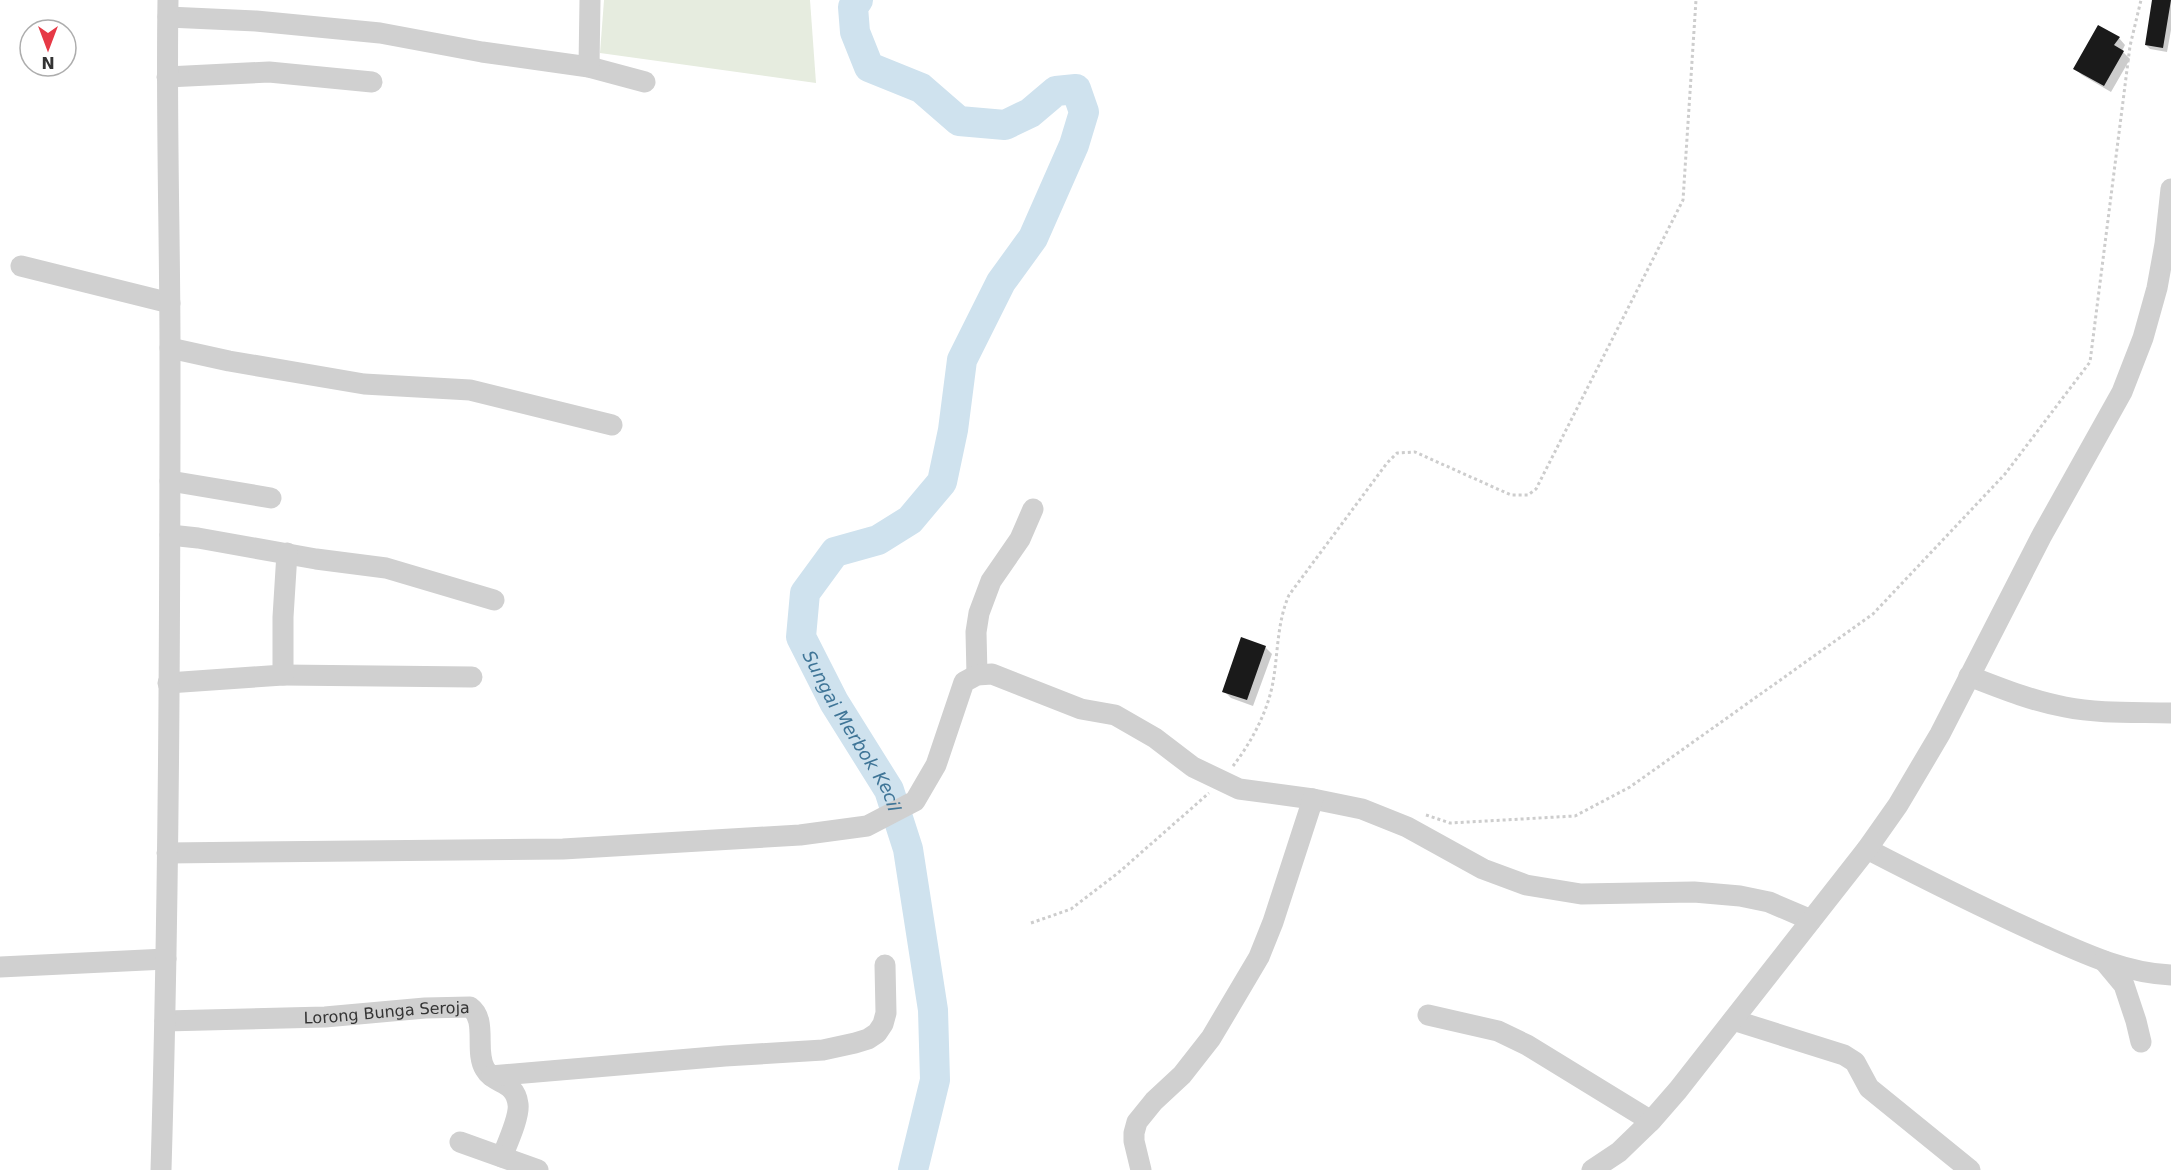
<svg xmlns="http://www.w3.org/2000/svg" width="2171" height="1170" font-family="'DejaVu Sans',sans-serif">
<rect width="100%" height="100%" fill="#fff"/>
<!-- green -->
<path fill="#e6ecdf" d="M 604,0 L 810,0 L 816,83 L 600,53 Z"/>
<!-- shadow -->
<path fill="#0003" d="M 2154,0 L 2171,0 L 2171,30 L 2167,52 L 2150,49 L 2146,45 Z
M 2119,38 L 2125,45 L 2122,51 L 2130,59 L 2111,92 L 2082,75 L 2075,69 Z
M 1265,647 L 1272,654 L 1253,706 L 1231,698 L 1224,691 Z"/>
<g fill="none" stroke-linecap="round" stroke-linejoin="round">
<!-- river -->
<path stroke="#cfe2ee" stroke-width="30" id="s1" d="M 858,0 L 853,7 L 855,32 L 869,67 L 921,88 L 959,121 L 1005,125 L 1030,113 L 1056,91 L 1076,89 L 1084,112 L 1074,145 L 1033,238 L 1001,282 L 962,360 L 953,430 L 942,482 L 910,520 L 878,540 L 835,552 L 805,593 L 801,637 L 834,702 L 889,790 L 908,849 L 933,1010 L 935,1080 L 913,1170"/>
</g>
<!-- building -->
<path fill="#1a1a1a" d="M 2152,0 L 2171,0 L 2163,48 L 2145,45 Z
M 2098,25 L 2120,37 L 2114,45 L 2124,51 L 2104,86 L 2073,69 Z
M 1241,637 L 1266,646 L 1247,700 L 1222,692 Z"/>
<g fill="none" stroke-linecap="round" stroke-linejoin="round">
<!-- path -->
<path stroke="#cdcdcd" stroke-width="3" stroke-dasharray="3 3" stroke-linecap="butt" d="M 1233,766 C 1251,743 1268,711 1273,682 C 1278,654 1277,622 1289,595 L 1387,463 L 1397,453 L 1415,452 L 1511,495 L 1528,495 L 1536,489 L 1683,200 L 1696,0
M 1426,815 L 1450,823 L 1575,816 L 1630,787 L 1873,614 L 2005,474 L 2090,362 L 2130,46 L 2141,0
M 1031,923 L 1071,909 L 1118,873 L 1209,793"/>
<!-- minor -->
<g stroke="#d0d0d0" stroke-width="21">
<path d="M 168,17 L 256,21 L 380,33 L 482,52 L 589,67 L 645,82"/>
<path d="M 589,67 L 590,0"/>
<path d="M 167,77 L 269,72 L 372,82"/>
<path d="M 21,266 L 170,303"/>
<path d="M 170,348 L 229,361 L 364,384 L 470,390 L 612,425"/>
<path d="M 170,481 L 271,498"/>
<path d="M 170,535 L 198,538 L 316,559 L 386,568 L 494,600"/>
<path d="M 283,675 L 472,677"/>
<path d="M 977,675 L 976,632 L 979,613 L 991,581 L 1020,539 L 1033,509"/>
<path d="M 1969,676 C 2000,688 2032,701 2065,707 C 2100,714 2136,712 2171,713"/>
<path d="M 168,683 L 283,675 L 283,617 L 287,553"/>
<path d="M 1867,849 C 1923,878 1979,906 2036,932 C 2079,951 2123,973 2171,975"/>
<path d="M 167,853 L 563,849 L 800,835 L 867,826 L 915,801 L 936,765 L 964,682 L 977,675 L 992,674 L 1081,709 L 1115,715 L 1155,738 L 1193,767 L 1239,789 L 1313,799 L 1362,809 L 1407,827 L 1483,869 L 1526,885 L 1581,894 L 1694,892 L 1740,896 L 1769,902 L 1811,920"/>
<path d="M 2104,961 L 2124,985 L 2136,1021 L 2141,1042"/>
<path d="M 0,967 L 166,959"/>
<path d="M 1428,1015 L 1498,1031 L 1527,1045 L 1651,1121"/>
<path d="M 1733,1020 L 1844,1055 L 1855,1062 L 1869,1088 L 1970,1170"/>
<path id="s2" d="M 165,1021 L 325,1017 L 425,1008 L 470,1007 C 488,1020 474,1051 485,1069 C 494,1085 515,1080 518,1104 C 520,1116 507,1144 502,1157"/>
<path d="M 491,1076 L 725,1056 L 823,1050 L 855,1043 L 868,1039 L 877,1033 L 883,1024 L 886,1013 L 885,965"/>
<path d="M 460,1142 L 538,1170"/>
<path d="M 161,1170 C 169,898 170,625 170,353 C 170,235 166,118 168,0"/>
<path d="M 1141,1170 L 1134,1141 L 1134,1133 L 1137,1122 L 1154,1101 L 1182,1075 L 1211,1038 L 1259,957 L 1273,922 L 1313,799"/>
<path d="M 1592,1170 L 1619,1152 L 1651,1121 L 1678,1090 L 1867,849 L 1898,805 L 1940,734 L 2041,537 L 2122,392 L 2143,338 L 2157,288 L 2165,244 L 2171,189"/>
</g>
</g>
<g text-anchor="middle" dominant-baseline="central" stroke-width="6" stroke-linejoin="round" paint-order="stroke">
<!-- street labels -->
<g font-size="16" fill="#333" stroke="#fff">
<text stroke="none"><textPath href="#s2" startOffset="222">Lorong Bunga Seroja</textPath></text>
</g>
<!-- water labels -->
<g font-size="18" font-style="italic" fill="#3f7597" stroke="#fff">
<text stroke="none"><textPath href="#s1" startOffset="1066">Sungai Merbok Kecil</textPath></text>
</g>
</g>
<!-- north arrow -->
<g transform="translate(48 48) rotate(180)"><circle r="28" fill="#ffffff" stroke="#adadad" stroke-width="1.5"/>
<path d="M0-4.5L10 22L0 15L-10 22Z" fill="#e63946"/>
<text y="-9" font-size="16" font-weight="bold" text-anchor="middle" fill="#333333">N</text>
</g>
</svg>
